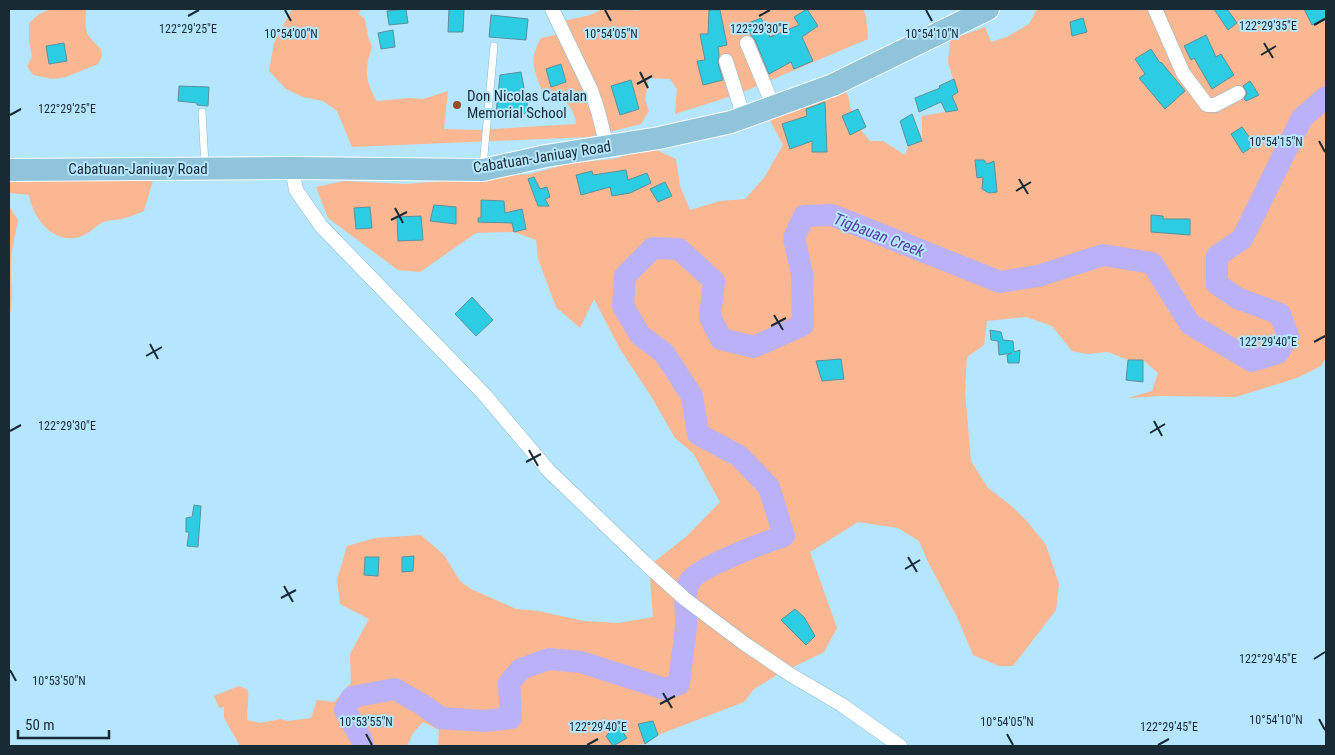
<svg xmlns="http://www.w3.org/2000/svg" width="1335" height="755" font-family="'Roboto Condensed',sans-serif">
<rect width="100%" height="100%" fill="#b6e6fe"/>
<!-- green -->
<path fill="#fbb692" d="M 52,9 L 86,9 C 85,32 84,33 101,49 L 102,56 L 98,64 L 66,77 L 53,79 L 33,75 L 27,66 L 32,57 L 29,40 L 29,23 L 39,14 Z
M 292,9 L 361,9 L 359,14 L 365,19 L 368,36 L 372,47 C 364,70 365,81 377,101 L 409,98 L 423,99 L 448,91 L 444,129 L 477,130 L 576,124 C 574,103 560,97 542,90 C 533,69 529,59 541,38 L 555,35 L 564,21 L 590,15 L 603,9 L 625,9 L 638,11 L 639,9 L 863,9 L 866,16 L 868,39 L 738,94 L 675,114 L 677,89 L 670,79 L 649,78 L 645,99 L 649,111 L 641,124 L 589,137 L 352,147 L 337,111 L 323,101 L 303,97 L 286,89 L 269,71 L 274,43 Z
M 1037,9 L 1326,9 L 1326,357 L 1321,366 L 1297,378 L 1236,397 L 1161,396 L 1128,398 L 1152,391 L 1158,373 L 1143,360 L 1128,360 L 1108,352 L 1087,354 L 1072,351 L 1052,326 L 1026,317 L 987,321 L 984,345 L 967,357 L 965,391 L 971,461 L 988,488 L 1009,504 L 1027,521 L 1046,545 L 1059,584 L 1056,610 L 1013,666 L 999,666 L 973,655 L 957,617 L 928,562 L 919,541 L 898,528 L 858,522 L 810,552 L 837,628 L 824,652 L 777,675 L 754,689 L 744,702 L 658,735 L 645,744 L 623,746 L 438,746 L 439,730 L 423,722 L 413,733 L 407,746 L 240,746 L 224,718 L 224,707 L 219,708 L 214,696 L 239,686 L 248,690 C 249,700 247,709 247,720 L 260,723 L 281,719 L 288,721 L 311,718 L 317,700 L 334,702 L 351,683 L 350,654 L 369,619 L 340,604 L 337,580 L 347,546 L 375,538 L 421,535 L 444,555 L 460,581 L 471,589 L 516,609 L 538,611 L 584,621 L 619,623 L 653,617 L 649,566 L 687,536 L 720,502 L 693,453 L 675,438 L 651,396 L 620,349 L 594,299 L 580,328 L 556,307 L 538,259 L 536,240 L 514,232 L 476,233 L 420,272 L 398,270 L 328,218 L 316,187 L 344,181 L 406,184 L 530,174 L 572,163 L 613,159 L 652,148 L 676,159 L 680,186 L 690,210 L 720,201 L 745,199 L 764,178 L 783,145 L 764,109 L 838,86 L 848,95 L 851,112 L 842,116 L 850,134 L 861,130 L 870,141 L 883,141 L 905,155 L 908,146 L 922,141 L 922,116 L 945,112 L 939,98 L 941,96 L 939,86 L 953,79 L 948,62 L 950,40 L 985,27 L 991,42 L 1007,37 L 1029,24 Z
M 131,177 L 153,180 L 144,211 C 137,214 129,217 122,219 C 117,220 111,220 106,221 C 97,224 90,234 79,237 C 52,244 33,218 29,195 L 10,193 L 10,208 L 18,220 C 15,235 11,251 11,266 C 11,284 14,300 9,317 L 9,180 Z"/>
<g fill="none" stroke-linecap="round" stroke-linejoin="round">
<!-- river -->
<path stroke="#bab1f9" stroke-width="22" d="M 363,746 L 362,740 L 345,710 L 352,697 L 395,689 L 423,705 L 441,718 L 484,721 L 511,718 L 509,683 L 521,669 L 549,659 L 581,662 L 665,689 L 679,684 C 681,665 684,646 686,626 C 687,612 682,594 690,581 C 700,566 766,542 784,536 L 769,487 L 739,456 L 698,434 L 692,396 L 664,353 L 640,335 L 623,306 L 625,276 L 653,248 L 679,249 L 714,281 L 710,317 L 721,339 L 754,347 L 803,325 L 802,274 L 794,238 L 804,216 L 832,215 L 1000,282 L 1038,276 L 1103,255 L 1152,263 L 1190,324 L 1252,361 L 1278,353 L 1288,336 L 1280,314 L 1237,298 L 1217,284 L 1217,256 L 1242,239 L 1302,118 L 1326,97"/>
</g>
<!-- building -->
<path fill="#2ccce2" stroke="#5b929c" d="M 406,9 L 408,23 L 389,25 L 387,11 Z
M 449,9 L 464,9 L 463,32 L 448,32 Z
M 807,9 L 818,26 L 802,37 L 813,61 L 794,69 L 791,62 L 769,74 L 755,40 L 751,35 L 746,24 L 761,18 L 770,37 L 799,25 L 794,17 Z
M 1214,9 L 1227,9 L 1237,23 L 1228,30 Z
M 1304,9 L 1326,9 L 1326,17 L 1312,25 Z
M 709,10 L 720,10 L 727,45 L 718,47 L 719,55 L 718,63 L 723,80 L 703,85 L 697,61 L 705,60 L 700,34 L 708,34 Z
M 491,15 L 528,19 L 526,40 L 489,37 Z
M 1083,18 L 1087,32 L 1072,36 L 1070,22 Z
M 393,30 L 395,47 L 381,49 L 378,33 Z
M 1206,35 L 1216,57 L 1221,54 L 1234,75 L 1212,89 L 1194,58 L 1191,60 L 1184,46 Z
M 64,43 L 67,61 L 49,64 L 46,46 Z
M 1151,49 L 1160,63 L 1161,62 L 1185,91 L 1165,109 L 1139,78 L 1145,74 L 1135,59 Z
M 561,64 L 566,82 L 551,87 L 546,69 Z
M 521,72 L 529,114 L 496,113 L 500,75 Z
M 954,79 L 958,92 L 952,96 L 958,110 L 946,112 L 941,102 L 919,112 L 915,98 L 940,88 L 939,86 Z
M 631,80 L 639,109 L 620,115 L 611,86 Z
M 1250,81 L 1259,95 L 1246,101 L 1244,99 L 1247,93 L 1243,86 Z
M 179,86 L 209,87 L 208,106 L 197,105 L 197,103 L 178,101 Z
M 825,102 L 827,152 L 812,152 L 812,141 L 790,149 L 782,124 L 807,116 L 806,109 Z
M 858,109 L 866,127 L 850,135 L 842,116 Z
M 912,114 L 922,141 L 908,146 L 900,121 Z
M 1242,127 L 1255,145 L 1243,153 L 1231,134 Z
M 975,160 L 984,160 L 987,164 L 994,161 L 997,192 L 989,193 L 982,189 L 983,177 L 977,178 Z
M 626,170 L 628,180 L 647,173 L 651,183 L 630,193 L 612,196 L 610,187 L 581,195 L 576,175 L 592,171 L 593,175 Z
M 534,177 L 540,189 L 547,187 L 550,197 L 545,199 L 549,206 L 538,206 L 528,179 Z
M 665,182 L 672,196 L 658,202 L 650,189 Z
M 481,200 L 504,201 L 505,213 L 522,209 L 526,229 L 514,232 L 512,223 L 478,222 L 478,218 L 481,218 Z
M 434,205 L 456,207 L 456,224 L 430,221 Z
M 370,207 L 372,228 L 356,229 L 354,208 Z
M 1151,215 L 1163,216 L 1163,219 L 1190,219 L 1190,235 L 1151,232 Z
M 421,216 L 423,240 L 398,241 L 397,217 Z
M 472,297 L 493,320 L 476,336 L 455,314 Z
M 990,330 L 1001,332 L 1003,340 L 1013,341 L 1014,352 L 1020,350 L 1019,363 L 1008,363 L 1007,355 L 1012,353 L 999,355 L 998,341 L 991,340 Z
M 841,359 L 844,379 L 822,381 L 816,361 Z
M 1128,360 L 1143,360 L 1143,382 L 1126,380 Z
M 194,505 L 201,506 L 198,547 L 187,546 L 189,532 L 186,532 L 186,518 L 192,517 Z
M 414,556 L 413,571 L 402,572 L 402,557 Z
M 365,557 L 379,557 L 378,576 L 364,575 Z
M 795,609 L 804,617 L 815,636 L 806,645 L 781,620 Z
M 653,721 L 658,735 L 645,744 L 638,724 Z
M 617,724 L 627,738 L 613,746 L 606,736 Z"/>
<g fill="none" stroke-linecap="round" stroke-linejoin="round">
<defs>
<path id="lane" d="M 202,112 L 205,166
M 483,166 L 494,46"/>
<path id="street" d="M 552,9 L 591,90 L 598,111 L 607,147
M 1155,9 L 1183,73 L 1207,105 L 1215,105 L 1238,93
M 747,43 L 774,108
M 726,61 L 744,118
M 292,168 L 296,190 L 321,226 L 483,393 L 549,471 L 645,563 L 685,599 L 745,644 L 791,675 L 842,705 L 900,746"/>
<path id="primary" d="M 9,170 L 292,168 L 483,170 L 546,156 L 659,138 L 731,122 L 833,85 L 988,9"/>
</defs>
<!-- lane casing -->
<use href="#lane" stroke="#8abad1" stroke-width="8"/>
<!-- street casing -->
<use href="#street" stroke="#8abad1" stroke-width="15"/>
<!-- primary casing -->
<use href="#primary" stroke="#fff" stroke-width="24"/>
<!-- lane -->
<use href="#lane" stroke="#fff" stroke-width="7"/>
<!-- street -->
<use href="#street" stroke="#fff" stroke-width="14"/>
<!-- primary -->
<use href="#primary" stroke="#8fc4da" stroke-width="22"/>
</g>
<!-- ticks -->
<path fill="none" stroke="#182b34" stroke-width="2" d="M 285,10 L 291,21M 605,10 L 611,21M 926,10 L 932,21M 188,16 L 199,10M 759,16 L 770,10M 1314,25 L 1325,19M 1264,43 L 1273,58M 1261,55 L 1276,46M 640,72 L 648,88M 637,84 L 652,76M 10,115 L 21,109M 1319,141 L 1325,152M 1019,179 L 1028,194M 1016,191 L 1031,182M 395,208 L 403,223M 391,220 L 407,212M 774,315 L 783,330M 771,326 L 786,318M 1314,342 L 1325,336M 150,344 L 158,359M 146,356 L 162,347M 1154,421 L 1162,436M 10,431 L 21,425M 1150,433 L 1165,424M 529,450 L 538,466M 526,462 L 541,454M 908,557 L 917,572M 905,569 L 920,560M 284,586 L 293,602M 281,598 L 296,590M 1314,659 L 1325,652M 10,670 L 16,681M 663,693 L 672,708M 660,704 L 675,696M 1319,719 L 1325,730M 366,734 L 372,745M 1007,734 L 1013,745M 587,745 L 598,739M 1158,745 L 1169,739"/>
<!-- markers -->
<circle fill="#924d23" stroke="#b6e6fe" stroke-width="2" cx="457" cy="105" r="5"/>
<g text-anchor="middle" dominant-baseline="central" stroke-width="4" stroke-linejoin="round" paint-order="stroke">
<!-- poi labels -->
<g font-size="15" fill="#182b34" stroke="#b6e6fe" text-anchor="start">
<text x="467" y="96">Don Nicolas Catalan<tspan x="467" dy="17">Memorial School</tspan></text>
</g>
<!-- street labels -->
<g font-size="15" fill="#182b34" stroke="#b6e6fe">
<text transform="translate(542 157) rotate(-9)">Cabatuan-Janiuay Road</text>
<text x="138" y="169">Cabatuan-Janiuay Road</text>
</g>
<!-- water labels -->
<g font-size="16" font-style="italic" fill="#5740a5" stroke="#b6e6fe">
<text transform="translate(879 235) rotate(21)">Tigbauan Creek</text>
</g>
</g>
<g font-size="12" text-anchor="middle" fill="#182b34" stroke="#b6e6fe" stroke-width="4" stroke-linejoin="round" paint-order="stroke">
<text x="1268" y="30">122°29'35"E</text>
<text x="188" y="33">122°29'25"E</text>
<text x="759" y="33">122°29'30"E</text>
<text x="291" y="38">10°54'00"N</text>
<text x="611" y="38">10°54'05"N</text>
<text x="932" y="38">10°54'10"N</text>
<text x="67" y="113">122°29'25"E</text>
<text x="1276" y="146">10°54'15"N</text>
<text x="1268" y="346">122°29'40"E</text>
<text x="67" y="430">122°29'30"E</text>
<text x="1268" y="663">122°29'45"E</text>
<text x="59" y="685">10°53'50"N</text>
<text x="1276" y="724">10°54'10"N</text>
<text x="366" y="726">10°53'55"N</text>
<text x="1007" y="726">10°54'05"N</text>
<text x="598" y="731">122°29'40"E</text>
<text x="1169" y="731">122°29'45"E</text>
</g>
<!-- border -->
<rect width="1335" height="755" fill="none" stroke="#182b34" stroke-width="20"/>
<!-- scale -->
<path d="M18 730v8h91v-8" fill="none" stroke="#182b34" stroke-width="2.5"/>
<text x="25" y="730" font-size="15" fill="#182b34" stroke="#b6e6fe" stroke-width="4" paint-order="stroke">50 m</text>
</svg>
